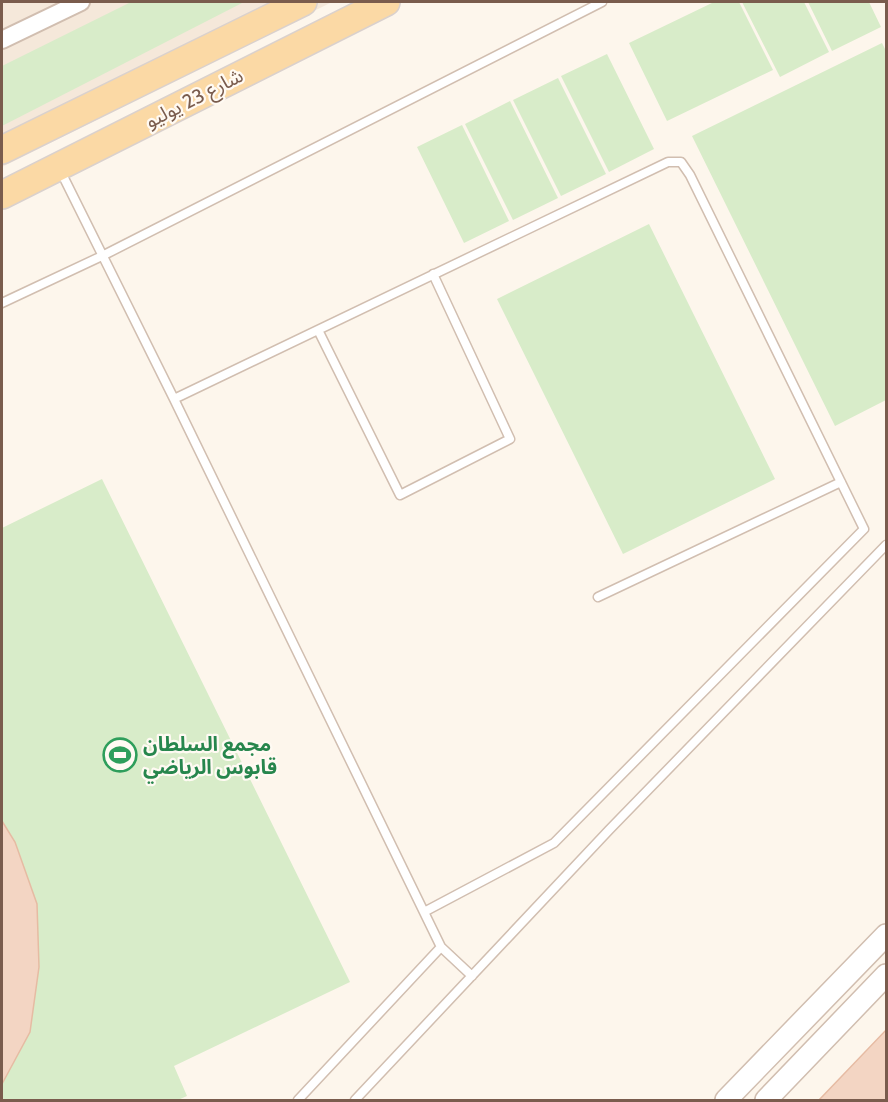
<svg xmlns="http://www.w3.org/2000/svg" width="888" height="1102" font-family="Cabin,'Noto Sans Arabic',sans-serif">
<rect width="100%" height="100%" fill="#fdf6ec"/>
<!-- residential -->
<path fill="#f5e8da" d="M 2,2 L 332,2 L 2,167 Z"/>
<!-- green -->
<path fill="#d8ecc9" d="M 131,2 L 244,2 L 2,126 L 2,66 Z
M 714,2 L 739,2 L 773,70 L 667,121 L 629,43 Z
M 742,2 L 804,2 L 829,52 L 780,77 Z
M 808,2 L 869,2 L 881,27 L 832,51 Z
M 882,43 L 886,51 L 886,400 L 835,426 L 692,136 Z
M 607,54 L 654,149 L 609,172 L 561,76 Z
M 558,78 L 606,174 L 561,196 L 513,100 Z
M 510,101 L 558,198 L 513,220 L 465,124 Z
M 462,125 L 509,221 L 464,243 L 417,147 Z
M 649,224 L 775,479 L 623,554 L 497,299 Z
M 102,479 L 350,982 L 174,1066 L 187,1096 L 178,1100 L 2,1100 L 2,528 Z"/>
<!-- building -->
<path fill="#f3d5c3" stroke="#e6bba3" stroke-width="1.5" d="M 2,821 L 15,842 L 37,904 L 39,967 L 30,1032 L 2,1084 Z
M 886,1030 L 886,1100 L 819,1100 Z"/>
<g fill="none" stroke-linecap="round" stroke-linejoin="round">
<defs>
<path id="service" d="M 60,170 L 174,399 L 441,947 L 472,976
M 2,303 L 102,256 L 602,2
M 318,330 L 400,495 L 510,439 L 433,274
M 174,399 L 668,162 L 681,162 L 690,175 L 864,529 L 554,843 L 424,912
M 598,597 L 841,482
M 298,1100 L 441,947
M 355,1100 L 609,830 L 886,545"/>
<path id="minor" d="M 2,40 L 81,2"/>
<path id="tertiary" d="M 726,1100 L 886,935
M 766,1100 L 886,975"/>
<path id="primary" d="M 2,150 L 303,2
M 2,195 L 386,2"/>
</defs>
<!-- service casing -->
<use href="#service" stroke="#d1beb0" stroke-width="11"/>
<!-- minor casing -->
<use href="#minor" stroke="#d1beb0" stroke-width="20"/>
<!-- tertiary casing -->
<use href="#tertiary" stroke="#d1beb0" stroke-width="24"/>
<!-- primary casing -->
<use href="#primary" stroke="#dad1cd" stroke-width="30"/>
<!-- service -->
<use href="#service" stroke="#fff" stroke-width="8"/>
<!-- minor -->
<use href="#minor" stroke="#fff" stroke-width="16"/>
<!-- tertiary -->
<use href="#tertiary" stroke="#fff" stroke-width="21"/>
<!-- primary -->
<use href="#primary" stroke="#fbd9a5" stroke-width="27"/>
</g>
<!-- icons -->
<defs>
<symbol id="stadium-ring" viewBox="-11 -11 22 22"><circle r="9.5" fill="#fffaf3" stroke="#2e9e5b" stroke-width="1.5"/><path d="M0-5a6.5 5 0 1 0 0 10a6.5 5 0 1 0 0-10ZM-3.5-1.8h7v3.6h-7Z" fill="#2e9e5b"/></symbol>
</defs>
<g fill-rule="evenodd">
<use href="#stadium-ring" x="101" y="736" width="38" height="38"/>
</g>
<g text-anchor="middle" dominant-baseline="central" stroke-width="4.5" stroke-linejoin="round" paint-order="stroke">
<!-- street labels -->
<g font-size="20" fill="#7a5c4d" stroke="#fffaf3">
<text transform="translate(194 98) rotate(-27)">شارع 23 يوليو</text>
</g>
<!-- leisure labels -->
<g font-size="20" font-weight="bold" fill="#27864d" stroke="#fffaf3" text-anchor="start">
<text x="143" y="744">مجمع السلطان<tspan x="143" dy="23">قابوس الرياضي</tspan></text>
</g>
</g>
<!-- border -->
<rect width="888" height="1102" fill="none" stroke="#7a5c4d" stroke-width="6"/>
</svg>
